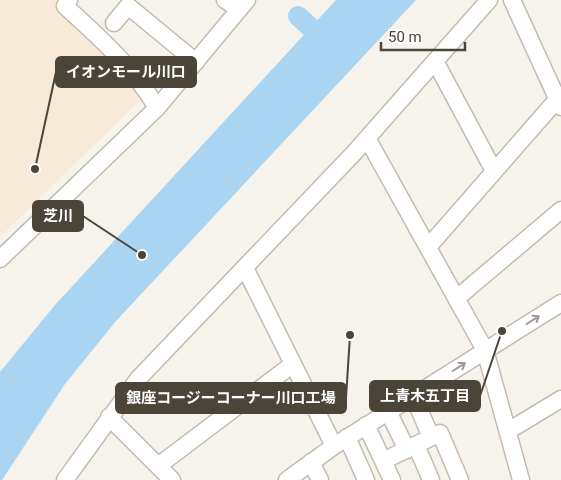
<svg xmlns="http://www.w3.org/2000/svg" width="561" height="480" font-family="Roboto,'Noto Sans JP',sans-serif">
<rect width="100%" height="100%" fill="#f6f3ec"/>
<!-- commercial -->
<path fill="#f7ead8" d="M 0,0 L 61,0 L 56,9 L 127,76 L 137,91 L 139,101 L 0,237 Z"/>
<!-- water -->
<path fill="#a9d4f2" d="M 336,0 L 416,0 L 116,321 L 65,384 L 2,480 L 0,480 L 0,372 L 55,305 Z"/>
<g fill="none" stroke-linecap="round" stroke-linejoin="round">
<!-- river -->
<path stroke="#a9d4f2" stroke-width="20" d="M 298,16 L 330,45"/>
<defs>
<path id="minor" d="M 69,0 L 65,6 C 100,38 133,67 157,108
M 225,0 L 239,9
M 512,0 L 561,107
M 114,23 L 128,6 L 196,62
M 435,61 L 494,171
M 367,138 L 485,350 L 521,480
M 429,246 L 561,95
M 0,259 L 157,108 L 247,0
M 245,268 L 334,446
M 457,298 L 561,210
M 413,395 L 431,437
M 388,411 L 407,450
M 109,417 L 172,480
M 366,425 L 392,480
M 508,431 L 561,399
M 347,437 L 366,480
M 416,445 L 431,480
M 383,461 L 440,433 L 460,480
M 311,462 L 320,480
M 158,466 L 293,364
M 65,480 L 138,379 L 354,153 L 489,0
M 287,480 L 334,446 L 561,303"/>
</defs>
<!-- minor casing -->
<use href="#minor" stroke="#c2bbae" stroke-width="19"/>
<!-- minor -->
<use href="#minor" stroke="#fff" stroke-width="16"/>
</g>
<!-- one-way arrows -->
<defs><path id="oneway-shaft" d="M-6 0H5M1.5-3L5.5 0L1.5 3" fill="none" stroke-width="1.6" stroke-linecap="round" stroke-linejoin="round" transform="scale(1.25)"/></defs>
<g stroke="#9c9892">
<use href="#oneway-shaft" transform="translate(533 320) rotate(-32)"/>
<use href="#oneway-shaft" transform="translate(459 367) rotate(-32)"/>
</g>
<!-- callouts -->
<path fill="none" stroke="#4b4439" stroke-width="2" d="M35 169L56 72M142 255L83 216M502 331L480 396M350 335L346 398"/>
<g fill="#4b4439" stroke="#fff" stroke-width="2">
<circle cx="35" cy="169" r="5"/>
<circle cx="142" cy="255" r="5"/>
<circle cx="502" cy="331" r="5"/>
<circle cx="350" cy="335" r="5"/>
</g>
<g fill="#4b4439" stroke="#4b4439" stroke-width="2">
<rect x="56" y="57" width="140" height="30" rx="5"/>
<rect x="33" y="201" width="50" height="30" rx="5"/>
<rect x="370" y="381" width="110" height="30" rx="5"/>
<rect x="116" y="383" width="230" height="30" rx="5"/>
</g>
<g font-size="15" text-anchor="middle" font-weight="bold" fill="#fff">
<text x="126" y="77">イオンモール川口</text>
<text x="58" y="221">芝川</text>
<text x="425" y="401">上青木五丁目</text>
<text x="231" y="403">銀座コージーコーナー川口工場</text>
</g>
<!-- scale -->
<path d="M381 42v8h84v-8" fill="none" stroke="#4b4439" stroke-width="2.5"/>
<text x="388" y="42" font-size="15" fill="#4b4439" stroke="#ffffff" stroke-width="4" paint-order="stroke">50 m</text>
</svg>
